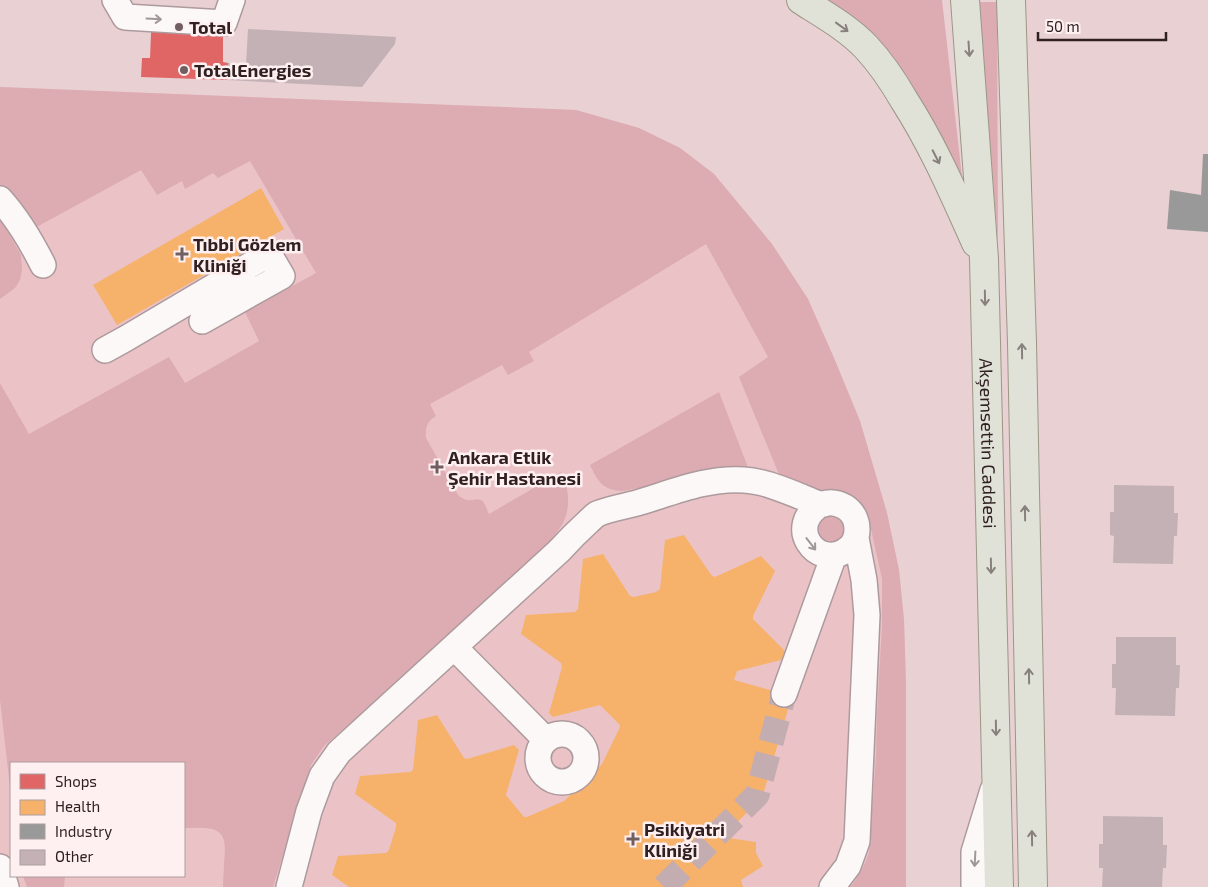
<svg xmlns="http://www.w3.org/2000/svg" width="1208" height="887" font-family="'Exo 2',sans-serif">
<rect width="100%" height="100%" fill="#e8d0d3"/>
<!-- built -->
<path fill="#ebc3c7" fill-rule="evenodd" d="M 0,87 L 576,110 L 639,128 L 680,148 L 714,174 L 772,244 L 808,299 L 834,358 L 860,421 L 887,513 L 899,570 L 904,620 L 906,684 L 906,887 L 0,887 ZM 11,763 L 184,763 L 184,876 L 11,876 Z"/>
<!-- green -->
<path fill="#ddabb2" d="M 823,0 L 942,0 L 962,177 L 919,105 Z
M 977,2 L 997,2 L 998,242 L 980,29 Z
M 0,87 L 576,110 L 639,128 L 680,148 L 714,174 L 772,244 L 808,299 L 834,358 L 860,421 L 887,513 L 899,570 L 904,620 L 906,684 L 906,887 L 850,887 C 859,877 864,866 869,853 L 876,756 L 877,715 L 882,625 L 882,579 L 869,520 L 861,504 L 853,497 L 835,490 L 811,490 L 782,477 L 778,472 L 739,377 L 768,357 L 706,244 L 529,352 L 534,361 L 508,375 L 502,365 L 430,404 L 436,416 C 427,421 425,428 426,438 L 458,495 C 470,505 474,497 481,500 C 485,502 487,510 489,514 L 561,472 C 569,486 571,508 563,523 C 553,542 524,565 508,581 C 491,597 475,615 457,631 C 417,668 375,702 333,738 L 324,746 L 311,765 L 273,887 L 223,887 C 223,879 224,871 224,863 C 225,850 228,833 212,829 C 203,827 193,828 184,828 L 184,763 L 11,763 L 11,796 L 0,700 L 0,383 L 29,434 L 169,357 L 185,383 L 259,341 L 245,312 L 316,273 L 250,161 L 218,178 L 213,173 L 185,189 L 182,181 L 157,195 L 141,170 L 33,229 L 11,195 L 0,186 Z
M 0,218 L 21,255 L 22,270 L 20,280 L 15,288 L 0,299 Z
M 719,392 L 749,470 L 709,476 L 622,491 C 602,490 598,481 590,465 Z
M 825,513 L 840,516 L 847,530 L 838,544 L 822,544 L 813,524 Z
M 23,876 L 65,876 L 64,887 L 27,887 Z"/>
<!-- shops -->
<path fill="#e06666" d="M 152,10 L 223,14 L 223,62 L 228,63 L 227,80 L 141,77 L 142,58 L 150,58 Z"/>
<!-- health -->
<path fill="#f6b26b" d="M 261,188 L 284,229 L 117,325 L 93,285 Z
M 684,535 L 712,576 L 715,577 L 761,556 L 775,571 L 753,616 L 753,619 L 787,653 L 785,659 L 737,671 L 734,680 L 792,696 L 762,798 L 722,837 L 756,842 L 756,853 L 763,866 L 741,880 L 743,887 L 349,887 L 332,875 L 338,856 L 386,853 L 389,850 L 396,827 L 396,823 L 355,794 L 360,776 L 410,772 L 413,770 L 418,720 L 437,715 L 464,758 L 467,759 L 514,745 L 519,750 L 506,795 L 524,817 L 527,817 L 564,801 L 602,764 L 620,727 L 619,724 L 600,705 L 553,717 L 549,713 L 562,667 L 561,663 L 521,634 L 526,615 L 575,612 L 578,609 L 583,559 L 603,554 L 630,596 L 634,597 L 656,592 L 660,589 L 665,540 Z"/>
<!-- industry -->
<path fill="#999" d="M 1203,154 L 1208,154 L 1208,232 L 1167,229 L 1170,190 L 1201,195 Z"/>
<!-- building -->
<path fill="#c3b1b6" d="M 248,29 L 396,37 L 395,44 L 362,87 L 227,80 L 228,63 L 246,65 Z
M 1114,485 L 1174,486 L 1174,513 L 1178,513 L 1177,536 L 1174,536 L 1173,564 L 1113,563 L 1114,536 L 1110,535 L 1110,512 L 1114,512 Z
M 1116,637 L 1176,637 L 1176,665 L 1180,665 L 1179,688 L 1176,688 L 1175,716 L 1115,715 L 1116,688 L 1112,688 L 1112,664 L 1116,664 Z
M 1103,816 L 1163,817 L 1163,845 L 1167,845 L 1166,868 L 1163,868 L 1162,887 L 1102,887 L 1103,868 L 1099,868 L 1099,844 L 1103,844 Z"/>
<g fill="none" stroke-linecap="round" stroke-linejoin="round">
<!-- minor-tunnel -->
<path stroke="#c3adb0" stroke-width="25" stroke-dasharray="25 12" stroke-linecap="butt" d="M 664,887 L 757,795 L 784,694"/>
<defs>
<path id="minor" d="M 115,0 L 125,17 L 224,23 L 232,0
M 0,199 C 18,219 31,241 43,265
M 105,350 L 125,339 L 269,254 L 282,276 L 202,321
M 454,647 L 546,740
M 784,694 L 834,555
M538 758a24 24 0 1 1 48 0a24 24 0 1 1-48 0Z
M 0,867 L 6,887
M 289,887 L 309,811 L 322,776 L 339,752 L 559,551 C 569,540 578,531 589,521 C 591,519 594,516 597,514 C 608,509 626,506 637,503 C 671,493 708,477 744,480 C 764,481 784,490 802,497 C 808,499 814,503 820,504 C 823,505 824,504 827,503 C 833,502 840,504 845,507 C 861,517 861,542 845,551 C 816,569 785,526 821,504
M 832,887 L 848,866 L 857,841 L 867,615 L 864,580 L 856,538
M 974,887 L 974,852 L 993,790"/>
<g id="major">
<path d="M 801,0 C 823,14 848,28 866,47 C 881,63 893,81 904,100 C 933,145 954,194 976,243"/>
<path id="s1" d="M 965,0 L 984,259 L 999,887"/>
<path d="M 1011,0 L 1022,343 L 1033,887"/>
</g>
</defs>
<!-- minor casing -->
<use href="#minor" stroke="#ad9a9d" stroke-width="28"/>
<!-- major casing -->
<use href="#major" stroke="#9b9786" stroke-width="30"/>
<!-- minor -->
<use href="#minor" stroke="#fcf8f8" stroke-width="25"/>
<!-- major -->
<use href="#major" stroke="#e0e1d7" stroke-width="28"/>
</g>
<!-- one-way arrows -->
<defs><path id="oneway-shaft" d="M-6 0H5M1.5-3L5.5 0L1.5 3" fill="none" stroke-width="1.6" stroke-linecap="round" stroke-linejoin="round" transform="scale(1.25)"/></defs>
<g stroke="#a09798">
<use href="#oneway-shaft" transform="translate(154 19) rotate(3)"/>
<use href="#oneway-shaft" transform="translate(811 544) rotate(52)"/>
<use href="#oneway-shaft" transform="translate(975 859) rotate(93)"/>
</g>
<g stroke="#88807c">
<use href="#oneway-shaft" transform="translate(842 27) rotate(36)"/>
<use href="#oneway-shaft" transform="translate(969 49) rotate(86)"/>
<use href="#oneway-shaft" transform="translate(936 157) rotate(63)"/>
<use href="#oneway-shaft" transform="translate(985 298) rotate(89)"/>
<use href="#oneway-shaft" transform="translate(1022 351) rotate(-91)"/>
<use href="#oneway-shaft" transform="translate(1025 513) rotate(-91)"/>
<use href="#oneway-shaft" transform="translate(991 566) rotate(89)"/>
<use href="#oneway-shaft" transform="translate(1029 676) rotate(-91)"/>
<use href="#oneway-shaft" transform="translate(996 728) rotate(89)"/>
<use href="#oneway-shaft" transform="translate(1032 838) rotate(-91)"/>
</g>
<!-- markers -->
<g fill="#705e60" stroke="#fef0f1" stroke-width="2">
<circle cx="179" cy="27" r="5"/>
<circle cx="184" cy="70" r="5"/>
<path d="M179.5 246.5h5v5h5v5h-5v5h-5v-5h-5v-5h5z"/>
<path d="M434.5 459.5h5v5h5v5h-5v5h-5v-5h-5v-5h5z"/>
<path d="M630.5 831.5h5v5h5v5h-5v5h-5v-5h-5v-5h5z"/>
</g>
<g text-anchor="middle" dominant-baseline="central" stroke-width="5" stroke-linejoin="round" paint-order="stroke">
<!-- poi labels -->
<g font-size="18" font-weight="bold" fill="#302022" stroke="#fef0f1" text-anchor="start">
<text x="189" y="27">Total</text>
<text x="194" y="70">TotalEnergies</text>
<text x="193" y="244">Tıbbi Gözlem<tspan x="193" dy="21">Kliniği</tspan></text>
<text x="448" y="457">Ankara Etlik<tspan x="448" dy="21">Şehir Hastanesi</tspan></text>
<text x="644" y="829">Psikiyatri<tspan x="644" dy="21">Kliniği</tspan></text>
</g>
<!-- street labels -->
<g font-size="18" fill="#302022" stroke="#fef0f1">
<text stroke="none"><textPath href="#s1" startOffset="444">Akşemsettin Caddesi</textPath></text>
</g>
</g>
<!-- legend -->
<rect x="10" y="762" width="175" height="115" fill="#fef0f1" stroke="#ac9d9e"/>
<rect x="20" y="774" width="25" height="15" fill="#e06666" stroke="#ac9d9e"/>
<text x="55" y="787" font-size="15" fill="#302022">Shops</text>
<rect x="20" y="800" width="25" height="15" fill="#f6b26b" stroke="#ac9d9e"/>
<text x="55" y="812" font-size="15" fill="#302022">Health</text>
<rect x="20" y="824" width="25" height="15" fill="#999999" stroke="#ac9d9e"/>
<text x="55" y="837" font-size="15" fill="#302022">Industry</text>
<rect x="20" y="850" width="25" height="15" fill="#c3b1b6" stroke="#ac9d9e"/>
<text x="55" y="862" font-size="15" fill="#302022">Other</text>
<!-- scale -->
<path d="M1038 32v8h128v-8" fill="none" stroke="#302022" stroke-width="2.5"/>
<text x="1046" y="32" font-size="15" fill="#302022" stroke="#fef0f1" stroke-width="4" paint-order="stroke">50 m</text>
</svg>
